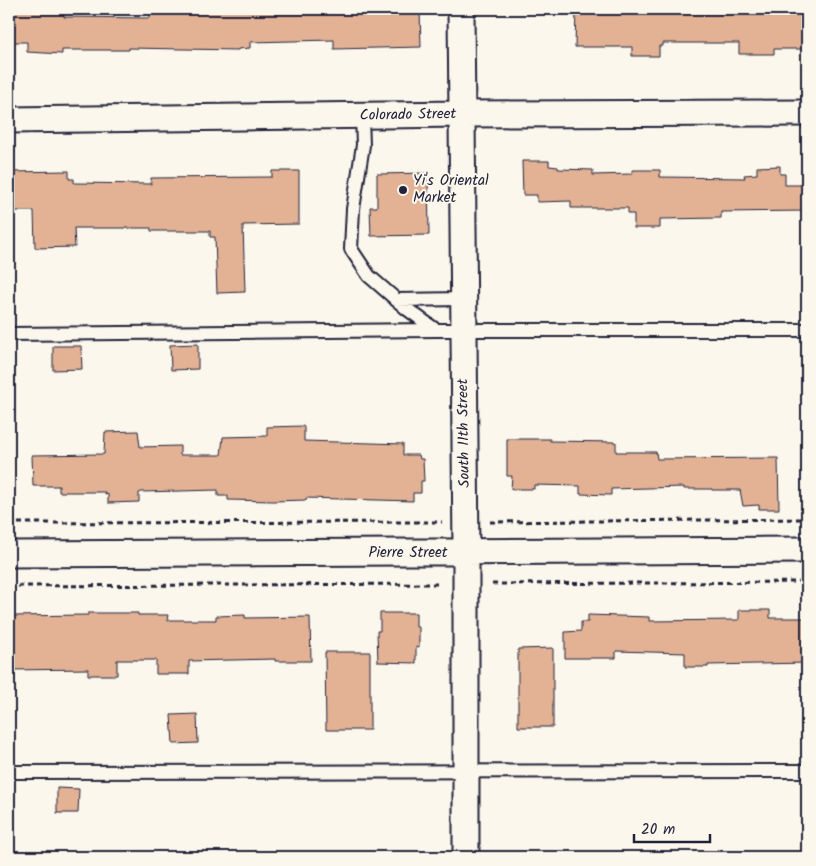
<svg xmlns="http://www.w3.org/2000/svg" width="816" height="866" font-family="Kalam,sans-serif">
<rect width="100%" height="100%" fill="#fbf7ec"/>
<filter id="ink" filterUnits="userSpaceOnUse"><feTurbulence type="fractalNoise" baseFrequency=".02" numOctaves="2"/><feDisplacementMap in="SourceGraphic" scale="10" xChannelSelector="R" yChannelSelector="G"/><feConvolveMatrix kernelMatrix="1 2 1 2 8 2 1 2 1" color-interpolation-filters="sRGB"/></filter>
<g filter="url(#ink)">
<!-- building -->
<path fill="#e3b295" stroke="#22223b" d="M 9,9 L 64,9 L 64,17 L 150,18 L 150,13 L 154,13 L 154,9 L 420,9 L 421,47 L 334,49 L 334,40 L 250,42 L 250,48 L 238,49 L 238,50 L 129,48 L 129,50 L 62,50 L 62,54 L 27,52 L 27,42 L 9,42 Z
M 576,9 L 807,9 L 807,49 L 774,49 L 774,54 L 739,54 L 739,43 L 663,43 L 663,46 L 659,46 L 659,56 L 632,56 L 632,47 L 575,47 Z
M 522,161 L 549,161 L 549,166 L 558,167 L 558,169 L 593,170 L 593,175 L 632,174 L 632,170 L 660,170 L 660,177 L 745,178 L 744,175 L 757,174 L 757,167 L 780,166 L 780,174 L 785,174 L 785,185 L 807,185 L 807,211 L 721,212 L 721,218 L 660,219 L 660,228 L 634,228 L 634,214 L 628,214 L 628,208 L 571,208 L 571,201 L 537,202 L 537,195 L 523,195 Z
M 69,171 L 69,179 L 74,179 L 74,183 L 151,184 L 151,178 L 272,177 L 272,171 L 299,171 L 299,224 L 243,225 L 245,292 L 217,293 L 215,237 L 210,237 L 210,231 L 151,231 L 151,228 L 74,228 L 75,247 L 35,248 L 34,211 L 9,211 L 9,172 Z
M 428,173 L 429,235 L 371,236 L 370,207 L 377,207 L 377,174 Z
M 198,344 L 198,369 L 171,370 L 170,345 Z
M 53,346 L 81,346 L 82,369 L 53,370 Z
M 304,426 L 304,441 L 403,444 L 403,455 L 419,455 L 420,459 L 423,459 L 424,481 L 421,481 L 421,493 L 413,493 L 413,501 L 306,498 L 306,500 L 273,501 L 228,500 L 228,496 L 218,496 L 218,490 L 141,492 L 139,493 L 139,502 L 108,503 L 108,494 L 105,495 L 105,492 L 59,492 L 59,486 L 33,486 L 32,455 L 104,454 L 105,432 L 138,431 L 140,447 L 180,446 L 180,455 L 221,455 L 223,437 L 267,436 L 267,427 Z
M 507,439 L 550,439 L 550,441 L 616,442 L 616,452 L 656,452 L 657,459 L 778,458 L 779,509 L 759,509 L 759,505 L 743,506 L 740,490 L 712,490 L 712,489 L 684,489 L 684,487 L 611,489 L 611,495 L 580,494 L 580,486 L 534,485 L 534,489 L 511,489 L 512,476 L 507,476 Z
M 739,610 L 770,610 L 770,618 L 807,618 L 807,663 L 708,665 L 708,667 L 685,667 L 685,653 L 616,651 L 616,658 L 565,658 L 565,632 L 581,631 L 581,622 L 588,622 L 588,615 L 649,617 L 649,621 L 739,620 Z
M 88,613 L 138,613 L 138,615 L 168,615 L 167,620 L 216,620 L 216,616 L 245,615 L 245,618 L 310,617 L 311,661 L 275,661 L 275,659 L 189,661 L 189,674 L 156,674 L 156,660 L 117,660 L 117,675 L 88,675 L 88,669 L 9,670 L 9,616 L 88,615 Z
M 380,613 L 416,613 L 416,627 L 419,627 L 419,647 L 416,647 L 416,663 L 378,662 L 377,631 L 380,631 Z
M 553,648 L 553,727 L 518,727 L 518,649 Z
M 325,652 L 370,652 L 370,730 L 326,730 Z
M 197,714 L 198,743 L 173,744 L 171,715 Z
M 57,788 L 79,789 L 78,813 L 57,813 Z"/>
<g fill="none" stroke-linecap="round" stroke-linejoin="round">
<defs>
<path id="service" d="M 362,116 L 363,145 L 353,209 L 351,249 L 369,276 L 407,309 L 436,330
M 396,300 L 463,299
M 9,334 L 436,330 L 807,330
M 9,772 L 807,771"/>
<path id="minor" d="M 461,9 L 466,552 L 466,857
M 9,120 L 462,114 L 807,113
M 9,554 L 807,550"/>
</defs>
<!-- service casing -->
<use href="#service" stroke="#22223b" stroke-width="16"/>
<!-- minor casing -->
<use href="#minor" stroke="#22223b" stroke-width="29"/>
<!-- path -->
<path stroke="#22223b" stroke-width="3" stroke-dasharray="5 4" stroke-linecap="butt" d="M 490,522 L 807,519
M 9,523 L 442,522
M 492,584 L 807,582
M 9,586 L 441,584"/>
<!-- service -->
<use href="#service" stroke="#fbf7ec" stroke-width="12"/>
<!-- minor -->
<use href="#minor" stroke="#fbf7ec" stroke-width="25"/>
</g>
</g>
<!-- markers -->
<circle fill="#22223b" stroke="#fbf7ec" stroke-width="2" cx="403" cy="190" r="5"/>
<g text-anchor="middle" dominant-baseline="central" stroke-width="4" stroke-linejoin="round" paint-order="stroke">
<!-- street labels -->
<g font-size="15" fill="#22223b" stroke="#fbf7ec">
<text transform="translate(408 115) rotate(-1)">Colorado Street</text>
<text transform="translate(464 433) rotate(-91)">South 11th Street</text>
<text x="408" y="553">Pierre Street</text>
</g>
<!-- poi labels -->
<g font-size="15" fill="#22223b" stroke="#fbf7ec" text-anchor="start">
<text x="413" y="181">Yi's Oriental<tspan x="413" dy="17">Market</tspan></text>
</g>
</g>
<!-- margin -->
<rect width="816" height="866" fill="none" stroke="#fbf7ec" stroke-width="30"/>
<rect x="15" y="15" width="786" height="836" fill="none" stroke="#22223b" stroke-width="2" filter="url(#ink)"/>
<!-- scale -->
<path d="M634 834v8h76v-8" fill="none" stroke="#22223b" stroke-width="2.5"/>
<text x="641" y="834" font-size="15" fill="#22223b" stroke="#fbf7ec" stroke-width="4" paint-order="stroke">20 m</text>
</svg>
